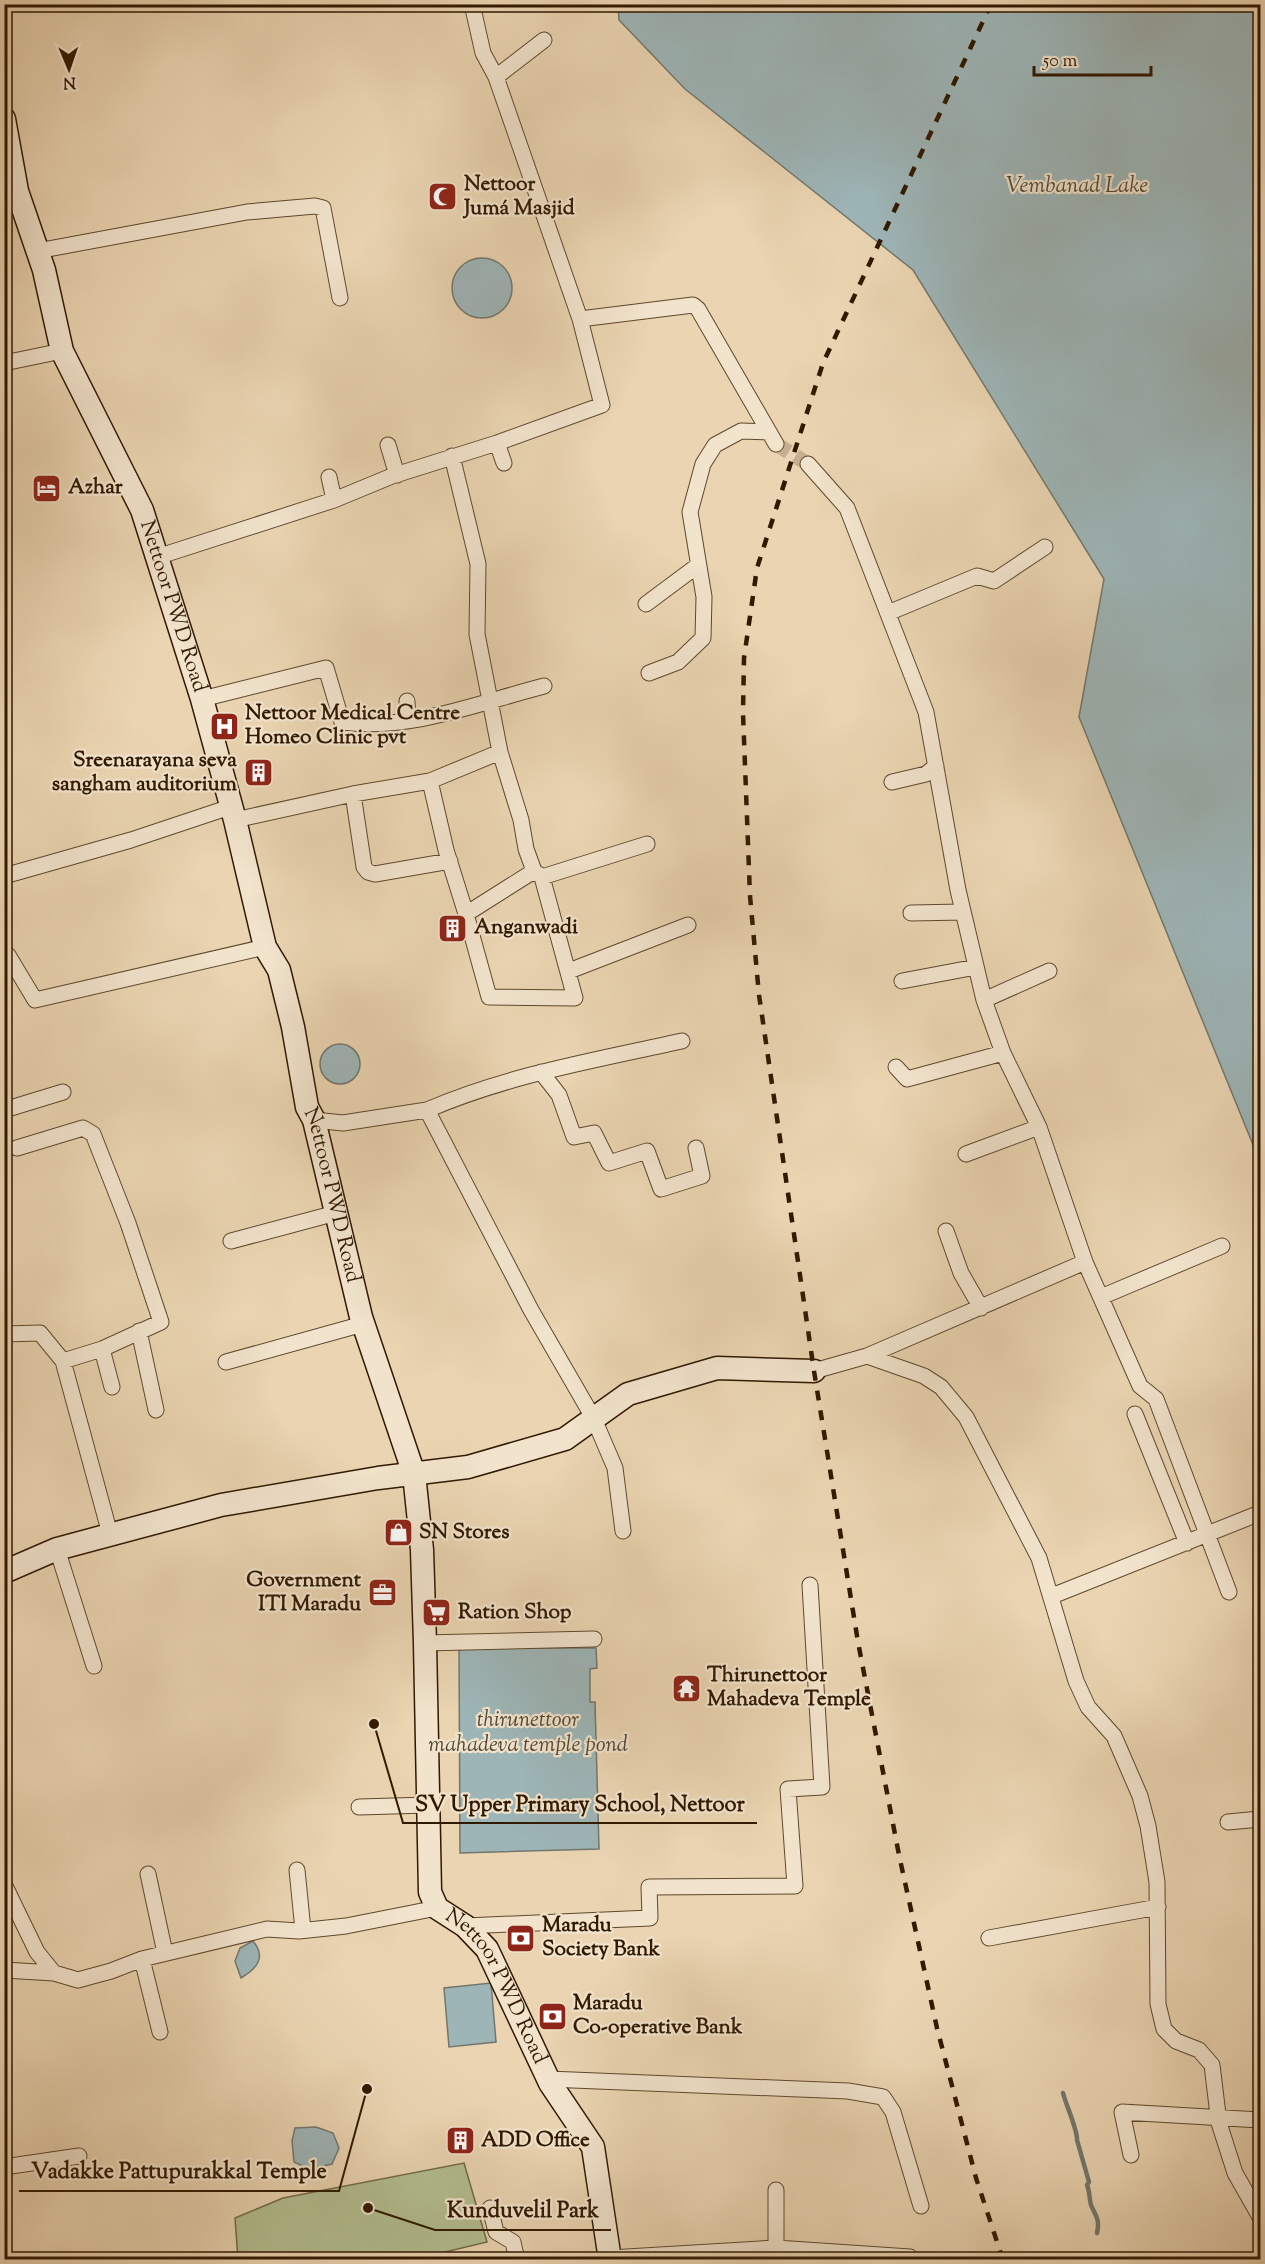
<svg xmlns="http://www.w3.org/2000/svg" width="1265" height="2264" font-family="'Sorts Mill Goudy',serif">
<rect width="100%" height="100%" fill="#ead4b1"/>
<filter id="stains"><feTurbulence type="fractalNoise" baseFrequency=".00333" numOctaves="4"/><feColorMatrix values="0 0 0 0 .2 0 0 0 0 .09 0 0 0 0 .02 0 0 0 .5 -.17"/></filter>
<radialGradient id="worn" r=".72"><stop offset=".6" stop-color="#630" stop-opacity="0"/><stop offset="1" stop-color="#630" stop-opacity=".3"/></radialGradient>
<!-- green -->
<path fill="#b2bd8f" stroke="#726b48" stroke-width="1.5" d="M 464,2163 L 487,2242 L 416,2259 L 238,2259 L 235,2218 L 283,2198 Z"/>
<!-- water -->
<path fill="#9db5b7" stroke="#72776e" stroke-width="1.5" d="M 618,5 L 1260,5 L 1260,1162 L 1079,717 L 1104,579 L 913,270 L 685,89 L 619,20 Z
M452 288a30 30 0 1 1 60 0a30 30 0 1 1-60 0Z
M320 1064a20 20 0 1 1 40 0a20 20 0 1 1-40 0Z
M 459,1648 L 596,1648 L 597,1668 L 590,1669 L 590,1702 L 595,1702 L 599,1849 L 460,1853 Z
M 253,1941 C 267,1958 256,1969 241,1978 L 235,1961 L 240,1948 Z
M 491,1983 L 496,2042 L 449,2047 L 444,1988 Z
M 316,2127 L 333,2133 L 339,2148 L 332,2164 L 309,2169 L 294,2162 L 292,2141 L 295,2128 Z"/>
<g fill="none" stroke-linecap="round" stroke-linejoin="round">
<!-- stream -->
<path stroke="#72776e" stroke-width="4.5" d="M 1063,2093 C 1066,2105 1078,2131 1077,2140 L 1089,2182 L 1087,2185 C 1090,2192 1089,2198 1091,2205 C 1096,2217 1100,2219 1097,2233"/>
<!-- street-tunnel -->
<path stroke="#c5af8e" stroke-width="15" stroke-dasharray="15 8" stroke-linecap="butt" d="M 776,444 L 808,464"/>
<defs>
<path id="street" d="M 472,4 L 483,53 L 496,77 L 580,319 L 693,305 L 698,309 L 776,444
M 496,77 L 544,40
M 4,204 L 21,202
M 37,251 L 247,212 L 315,206 L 323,208 L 340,298
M 4,363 L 62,351
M 497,443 L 504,463
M 388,445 L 397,475
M 452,456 L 478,564 L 477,634 L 500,752 L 521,820 L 526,849 L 534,871
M 808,464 L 847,508 L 926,712 L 958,890 L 984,1000 L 1003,1053 L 1039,1127 L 1085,1262 L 867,1356 L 814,1371
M 329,477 L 334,500
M 157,557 L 334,500 L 392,476 L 497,443 L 602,405 L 580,319
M 646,604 L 697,566
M 888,613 L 977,576 L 994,581 L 1045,547
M 649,673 L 678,662 L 703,638 L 704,597 L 690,512 L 703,464 L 715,445 L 741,431 L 769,432
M 202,699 L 326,668 L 342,722 C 411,731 478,703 544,686
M 407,701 L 408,721
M 430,781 L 500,752
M 892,782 L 926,774 L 936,766
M 353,794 L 364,867 L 368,872 L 375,874 L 450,861
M 235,820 L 353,794 L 430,781 L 446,850 L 466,914 L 534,871 L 542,877 L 647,844
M 4,876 L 131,840 L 230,807
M 911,913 L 963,912
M 466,914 L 489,997 L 575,998 L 542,877
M 4,954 L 8,955 L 35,1000 L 265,947
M 569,971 L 688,925
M 902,981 L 976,967
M 984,1000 L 1049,971
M 896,1067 L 907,1079 L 1003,1053
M 541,1072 L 559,1095 L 574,1137 L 594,1133 L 609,1163 L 647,1151 L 661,1189 L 702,1176 L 696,1148
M 4,1110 L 63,1092
M 427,1110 C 508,1075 596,1060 682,1041
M 314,1120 L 343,1123 L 427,1110 L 531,1310 L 594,1419 L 615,1468 L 623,1531
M 17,1148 L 83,1128 L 93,1134 L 128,1223 L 161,1322 L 102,1349 L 63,1361
M 966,1154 L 1039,1127
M 946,1231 L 961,1273 L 981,1308
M 231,1241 L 336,1213
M 1085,1262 L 1140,1386 L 1156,1399 L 1229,1592
M 1101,1297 L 1222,1246
M 139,1331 L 156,1410
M 4,1334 L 40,1333 L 63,1361 L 110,1534
M 102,1349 L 112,1387
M 867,1356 L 924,1376 L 941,1387 L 966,1417 L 1039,1558 L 1076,1681 L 1088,1707 L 1114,1736 L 1140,1796 L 1148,1826 L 1157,1882 L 1158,2004 L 1164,2029 L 1176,2041 L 1199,2050 L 1212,2065 L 1219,2123 L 1235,2173 L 1260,2217
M 226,1362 L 363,1324
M 1135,1414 L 1187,1543
M 57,1549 L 94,1666
M 1052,1596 L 1260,1513
M 425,1643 L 594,1639
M 359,1807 L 428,1805
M 1228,1822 L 1260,1819
M 297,1870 L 303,1930
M 148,1874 L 165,1953
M 4,1884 L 37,1952 L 54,1973
M 465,1926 L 650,1918 L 649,1887 L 795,1886 L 788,1789 L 822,1787 L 810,1585
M 989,1938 L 1158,1907
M 142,1959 L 160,2032
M 4,1970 L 54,1973 L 78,1980 L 111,1971 L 142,1959 L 267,1929 L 299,1931 L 346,1926 L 437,1908
M 548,2079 L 848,2091 L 883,2097 L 893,2112 L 921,2206
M 1131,2155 L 1122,2112 L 1260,2120
M 4,2167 L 79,2156
M 490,2208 L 496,2232 L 513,2242 L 517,2260
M 776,2248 L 776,2190
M 610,2258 L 776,2248 L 910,2257"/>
<g id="secondary">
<path id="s1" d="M 4,119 L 17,191 L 44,270 L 62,351 L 142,510 L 202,699 L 235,820 L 265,947 L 279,970 L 293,1027 L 307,1107 L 314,1120 L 361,1317 L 414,1474 L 422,1550 L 425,1643 L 430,1892 L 437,1908 L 465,1926 L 487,1949 L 550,2083 L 593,2147 L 610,2260"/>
<path d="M 4,1572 L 57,1549 L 221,1505 L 378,1478 L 468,1467 L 565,1439 L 628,1394 L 717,1368 L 814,1371"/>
</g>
</defs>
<!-- street casing -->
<use href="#street" stroke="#5f482c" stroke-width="17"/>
<!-- secondary casing -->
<use href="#secondary" stroke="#311900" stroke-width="25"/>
<!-- street -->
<use href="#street" stroke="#f1e3cc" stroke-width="15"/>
<!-- secondary -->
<use href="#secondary" stroke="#f1e3cc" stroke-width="22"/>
<!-- rail -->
<path stroke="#311900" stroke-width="4.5" stroke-dasharray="10 10" stroke-linecap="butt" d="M 991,4 L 823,363 L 757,568 L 744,658 L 743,713 L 750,896 L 759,995 L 814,1371 L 858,1642 L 899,1855 L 937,2028 L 976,2178 L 1003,2260"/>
</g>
<!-- icons -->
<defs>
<symbol id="mosque-square" viewBox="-11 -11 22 22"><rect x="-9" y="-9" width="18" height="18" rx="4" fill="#8f2418" stroke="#f1e3cc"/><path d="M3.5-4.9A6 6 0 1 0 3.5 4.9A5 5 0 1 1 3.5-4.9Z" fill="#fff"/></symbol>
<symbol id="hotel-square" viewBox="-11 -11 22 22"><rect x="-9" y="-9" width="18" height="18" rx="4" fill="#8f2418" stroke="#f1e3cc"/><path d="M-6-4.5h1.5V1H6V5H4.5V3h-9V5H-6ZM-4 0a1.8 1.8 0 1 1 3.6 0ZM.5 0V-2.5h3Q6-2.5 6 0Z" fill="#fff"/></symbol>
<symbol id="hospital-square" viewBox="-11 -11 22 22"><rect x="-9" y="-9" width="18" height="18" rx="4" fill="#8f2418" stroke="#f1e3cc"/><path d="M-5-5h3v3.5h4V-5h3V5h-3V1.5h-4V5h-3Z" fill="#fff"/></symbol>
<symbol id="building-square" viewBox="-11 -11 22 22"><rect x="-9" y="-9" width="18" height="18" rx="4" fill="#8f2418" stroke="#f1e3cc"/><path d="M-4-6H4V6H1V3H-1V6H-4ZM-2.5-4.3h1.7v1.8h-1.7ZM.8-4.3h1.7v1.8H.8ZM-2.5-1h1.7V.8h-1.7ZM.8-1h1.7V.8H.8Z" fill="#fff"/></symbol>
<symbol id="shop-square" viewBox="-11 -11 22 22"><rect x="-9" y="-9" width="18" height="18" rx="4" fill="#8f2418" stroke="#f1e3cc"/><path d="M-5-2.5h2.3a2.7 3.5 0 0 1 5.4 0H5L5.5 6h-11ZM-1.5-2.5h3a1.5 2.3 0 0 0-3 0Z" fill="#fff"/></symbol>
<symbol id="office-square" viewBox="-11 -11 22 22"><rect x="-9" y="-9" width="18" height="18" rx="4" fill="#8f2418" stroke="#f1e3cc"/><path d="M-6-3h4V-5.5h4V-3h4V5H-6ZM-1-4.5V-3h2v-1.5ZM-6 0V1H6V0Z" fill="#fff"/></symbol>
<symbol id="supermarket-square" viewBox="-11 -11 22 22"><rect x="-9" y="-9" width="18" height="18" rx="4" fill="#8f2418" stroke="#f1e3cc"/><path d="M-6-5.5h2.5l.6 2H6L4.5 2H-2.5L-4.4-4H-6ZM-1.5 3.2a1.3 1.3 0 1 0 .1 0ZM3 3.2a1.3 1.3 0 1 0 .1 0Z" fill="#fff"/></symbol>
<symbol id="temple-square" viewBox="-11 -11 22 22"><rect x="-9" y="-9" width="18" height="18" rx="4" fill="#8f2418" stroke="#f1e3cc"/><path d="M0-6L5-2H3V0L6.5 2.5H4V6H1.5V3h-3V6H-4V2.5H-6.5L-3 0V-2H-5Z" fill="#fff"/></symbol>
<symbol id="bank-square" viewBox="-11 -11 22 22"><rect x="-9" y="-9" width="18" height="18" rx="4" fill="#8f2418" stroke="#f1e3cc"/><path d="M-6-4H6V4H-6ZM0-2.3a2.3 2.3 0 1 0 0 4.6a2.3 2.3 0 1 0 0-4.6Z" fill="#fff"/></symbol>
</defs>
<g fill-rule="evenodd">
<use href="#mosque-square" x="426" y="180" width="33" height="33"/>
<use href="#hotel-square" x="30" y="472" width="33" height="33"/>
<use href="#hospital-square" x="208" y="710" width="33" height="33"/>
<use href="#building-square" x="242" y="756" width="33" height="33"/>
<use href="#building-square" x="436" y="912" width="33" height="33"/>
<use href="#shop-square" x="382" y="1516" width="33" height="33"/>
<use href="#office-square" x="366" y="1576" width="33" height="33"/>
<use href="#supermarket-square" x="420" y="1596" width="33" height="33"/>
<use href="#temple-square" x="670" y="1672" width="33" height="33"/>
<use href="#bank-square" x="504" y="1922" width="33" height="33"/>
<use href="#bank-square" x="536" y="2000" width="33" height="33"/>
<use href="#building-square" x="444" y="2124" width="33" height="33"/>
</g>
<g text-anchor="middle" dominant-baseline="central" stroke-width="4.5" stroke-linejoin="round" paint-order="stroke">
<!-- poi labels -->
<g font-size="21" font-weight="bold" fill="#311900" stroke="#f1e3cc" text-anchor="start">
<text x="464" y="185">Nettoor<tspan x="464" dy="24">Jumá Masjid</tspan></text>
<text x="68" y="488">Azhar</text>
<text x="245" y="714">Nettoor Medical Centre<tspan x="245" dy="24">Homeo Clinic pvt</tspan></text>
<text x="237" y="761" text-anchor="end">Sreenarayana seva<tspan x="237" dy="24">sangham auditorium</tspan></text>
<text x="474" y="928">Anganwadi</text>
<text x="419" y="1533">SN Stores</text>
<text x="361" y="1581" text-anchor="end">Government<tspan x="361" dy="24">ITI Maradu</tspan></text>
<text x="458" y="1613">Ration Shop</text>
<text x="707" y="1676">Thirunettoor<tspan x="707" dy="24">Mahadeva Temple</tspan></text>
<text x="542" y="1926">Maradu<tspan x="542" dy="24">Society Bank</tspan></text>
<text x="573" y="2004">Maradu<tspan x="573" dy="24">Co-operative Bank</tspan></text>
<text x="481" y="2141">ADD Office</text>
</g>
<!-- street labels -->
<g font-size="21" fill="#311900" stroke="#f1e3cc">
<text stroke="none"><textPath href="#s1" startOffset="519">Nettoor PWD Road</textPath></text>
<text stroke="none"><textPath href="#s1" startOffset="1131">Nettoor PWD Road</textPath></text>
<text stroke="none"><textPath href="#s1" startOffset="1959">Nettoor PWD Road</textPath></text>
</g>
<!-- water labels -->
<g font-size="22" font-style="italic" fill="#514837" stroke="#f1e3cc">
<text x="1077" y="187">Vembanad Lake</text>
<text x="528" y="1721">thirunettoor<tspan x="528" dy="25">mahadeva temple pond</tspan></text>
</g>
</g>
<!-- callouts -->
<path fill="none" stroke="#311900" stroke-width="2" d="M374 1724L403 1823H757M367 2089L339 2191H19M368 2208L435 2230H611"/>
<g fill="#311900" stroke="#f1e3cc" stroke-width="2">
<circle cx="374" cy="1724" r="6"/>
<circle cx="367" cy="2089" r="6"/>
<circle cx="368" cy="2208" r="6"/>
</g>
<g font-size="22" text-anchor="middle" font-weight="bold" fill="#311900" stroke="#f1e3cc" stroke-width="4.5" stroke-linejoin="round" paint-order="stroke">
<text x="580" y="1811">SV Upper Primary School, Nettoor</text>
<text x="179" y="2178">Vadakke Pattupurakkal Temple</text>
<text x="523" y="2217">Kunduvelil Park</text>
</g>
<!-- margin -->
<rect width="1265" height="2264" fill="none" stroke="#ead4b1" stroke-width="24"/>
<rect x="6" y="6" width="1253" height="2252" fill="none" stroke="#311900" stroke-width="3"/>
<rect x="12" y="12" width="1241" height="2240" fill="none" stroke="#311900" stroke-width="1.5"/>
<!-- north arrow -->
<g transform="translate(69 69) rotate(178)" stroke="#f1e3cc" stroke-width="4.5" paint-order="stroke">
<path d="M0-4.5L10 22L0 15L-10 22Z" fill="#311900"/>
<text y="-9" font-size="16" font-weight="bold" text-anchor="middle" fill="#311900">N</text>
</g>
<!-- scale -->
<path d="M1034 66v9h117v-9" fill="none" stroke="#311900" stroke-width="3"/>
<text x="1043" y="66" font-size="18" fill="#311900" stroke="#f1e3cc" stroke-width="4.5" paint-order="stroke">50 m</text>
<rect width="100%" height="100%" filter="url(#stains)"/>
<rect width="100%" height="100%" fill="url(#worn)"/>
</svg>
